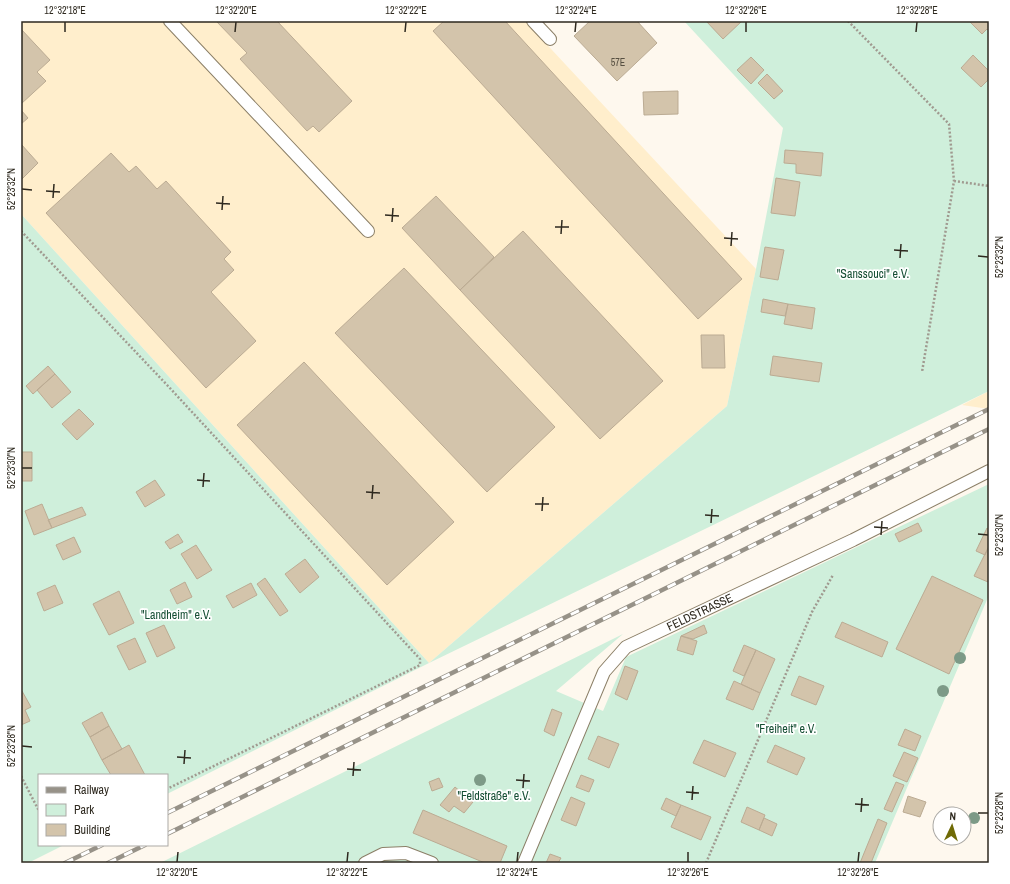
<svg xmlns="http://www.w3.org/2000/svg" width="1010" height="884" font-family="'Archivo Narrow',sans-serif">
<rect width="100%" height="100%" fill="#fef8ee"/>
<!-- built -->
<path fill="#fec" d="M 21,21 L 525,21 L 756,269 L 727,406 L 429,663 L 21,214 Z
M 989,391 L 989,409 L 962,405 Z"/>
<!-- green -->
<path fill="#cfefdb" d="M 684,21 L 989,21 L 989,391 L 429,663 L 167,794 L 167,775 L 39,775 L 39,845 L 64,845 L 28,863 L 21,863 L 21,214 L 429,663 L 727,406 L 756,269 L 783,128 Z
M 989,484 L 989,595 L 875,863 L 160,863 L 623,634 L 556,691 L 603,711 L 626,657 Z"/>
<!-- building -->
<path fill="#d3c4ab" stroke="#bbab93" d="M 216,21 L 277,21 L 352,101 L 319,132 L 313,126 L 307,131 L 240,59 L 247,53 Z
M 444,21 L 505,21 L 742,279 L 698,319 L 433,31 Z
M 590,21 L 637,21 L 657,43 L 617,81 L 574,36 Z
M 706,21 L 742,21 L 723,39 Z
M 969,21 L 989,21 L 989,31 L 987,29 L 982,34 Z
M 21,29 L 50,60 L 37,72 L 46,81 L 21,104 Z
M 973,55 L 989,71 L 989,79 L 981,87 L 961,68 Z
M 751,57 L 764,70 L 751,84 L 737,70 Z
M 767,74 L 783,91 L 774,99 L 758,83 Z
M 678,91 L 678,114 L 644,115 L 643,92 Z
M 21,110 L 28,118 L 21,124 Z
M 21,144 L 38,163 L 21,180 Z
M 785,150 L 823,153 L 821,176 L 796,173 L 796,164 L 784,163 Z
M 111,153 L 129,172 L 136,166 L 157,189 L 166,181 L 231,252 L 224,259 L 234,270 L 211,292 L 256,341 L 206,388 L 46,213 Z
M 776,178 L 800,182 L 795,216 L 771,213 Z
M 436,196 L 494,257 L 460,290 L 402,228 Z
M 523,231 L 663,381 L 600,439 L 460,290 Z
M 765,247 L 784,250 L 778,280 L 760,277 Z
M 404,268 L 555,427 L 487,492 L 335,333 Z
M 763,299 L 788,304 L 785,316 L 761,312 Z
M 788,304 L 815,308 L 812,329 L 784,324 Z
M 701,335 L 724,335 L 725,368 L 702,368 Z
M 773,356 L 822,363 L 819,382 L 770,375 Z
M 304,362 L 454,522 L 387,585 L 237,425 Z
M 48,366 L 55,374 L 33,394 L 26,386 Z
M 55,374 L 71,392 L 52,408 L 37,390 Z
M 79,409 L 94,424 L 77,440 L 62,424 Z
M 21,452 L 32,452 L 32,481 L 21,481 Z
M 155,480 L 165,495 L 145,507 L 136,492 Z
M 42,504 L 52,528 L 34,535 L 25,511 Z
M 82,507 L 86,515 L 52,528 L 48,520 Z
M 918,523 L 922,531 L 899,542 L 895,534 Z
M 987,528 L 989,529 L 989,546 L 985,555 L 976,551 Z
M 178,534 L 183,542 L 170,549 L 165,542 Z
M 74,537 L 81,552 L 63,560 L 56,545 Z
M 196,545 L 212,570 L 197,579 L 181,554 Z
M 989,546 L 989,580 L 988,582 L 974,576 Z
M 305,559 L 319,577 L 300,593 L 285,574 Z
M 932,576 L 983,600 L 949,674 L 896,649 Z
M 265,578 L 288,611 L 280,616 L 257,584 Z
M 185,582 L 192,597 L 177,604 L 170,590 Z
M 251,583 L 257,595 L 233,608 L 226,596 Z
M 55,585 L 63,603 L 44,611 L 37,593 Z
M 119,591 L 134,623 L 109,635 L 93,604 Z
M 842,622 L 888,642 L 882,657 L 835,637 Z
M 164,625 L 175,648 L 157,657 L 146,633 Z
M 704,625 L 707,633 L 693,639 L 681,636 Z
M 681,636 L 697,641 L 693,655 L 677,650 Z
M 135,638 L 146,662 L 129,670 L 117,646 Z
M 744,645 L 756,650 L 744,676 L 733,671 Z
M 756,650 L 775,659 L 760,693 L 741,684 Z
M 625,666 L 638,671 L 627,700 L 615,694 Z
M 799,676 L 824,686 L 816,705 L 791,695 Z
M 734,681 L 760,693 L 753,710 L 726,699 Z
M 22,691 L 31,707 L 25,710 L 30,721 L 21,725 L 21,692 Z
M 552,709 L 562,713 L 554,736 L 544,731 Z
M 102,712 L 109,726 L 90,737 L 82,723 Z
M 109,726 L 122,749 L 102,760 L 90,737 Z
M 905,729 L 921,736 L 915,751 L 898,745 Z
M 598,736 L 619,744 L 609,768 L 588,759 Z
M 704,740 L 736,753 L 725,777 L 693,763 Z
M 129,745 L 145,775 L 111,775 L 102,760 Z
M 775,745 L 805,758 L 797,775 L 767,762 Z
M 904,752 L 918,758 L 907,782 L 893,776 Z
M 581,775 L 594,780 L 589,792 L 576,787 Z
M 439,778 L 443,787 L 432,791 L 429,782 Z
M 896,782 L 904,785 L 892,812 L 884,809 Z
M 455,787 L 473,802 L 464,813 L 454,806 L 449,812 L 440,805 Z
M 908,796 L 926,802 L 920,817 L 903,812 Z
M 571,797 L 585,803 L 576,826 L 561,820 Z
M 666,798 L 681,805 L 676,816 L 661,809 Z
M 681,805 L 711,817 L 701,840 L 671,827 Z
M 747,807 L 765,815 L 759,830 L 741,822 Z
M 423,810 L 507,846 L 500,863 L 485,863 L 413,833 Z
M 764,818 L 777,824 L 772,836 L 759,830 Z
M 878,819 L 887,823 L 871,863 L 860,863 Z
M 550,854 L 561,858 L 558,863 L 546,863 Z"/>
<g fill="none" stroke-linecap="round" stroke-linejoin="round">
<defs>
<g id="service">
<path d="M 170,21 L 368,231"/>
<path d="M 533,21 L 550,39"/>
<path d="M 365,863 L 383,854 L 406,853 L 432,863"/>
<path id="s1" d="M 524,863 L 604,672 L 626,647 L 853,540 L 989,471"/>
</g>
</defs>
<!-- service casing -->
<use href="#service" stroke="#8b7f67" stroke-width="14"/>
<!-- path -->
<path stroke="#a09a90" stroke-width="2.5" stroke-dasharray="2 2" stroke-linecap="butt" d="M 848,21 L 949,124 L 954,181 L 922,372
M 954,181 L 989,186
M 21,231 L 168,386 L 420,659 L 420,665 L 167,789
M 21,776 L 39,811
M 706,863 L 812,612 L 833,575"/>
<!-- service -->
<use href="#service" stroke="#fff" stroke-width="12"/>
<defs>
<path id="rail" d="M 167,813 L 989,409
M 167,834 L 989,429
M 65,863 L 102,845
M 108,863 L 145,845"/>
</defs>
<!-- rail casing -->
<use href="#rail" stroke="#979288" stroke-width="4.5"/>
<!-- rail -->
<use href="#rail" stroke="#fff" stroke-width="3" stroke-dasharray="9" stroke-linecap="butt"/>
</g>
<!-- trees -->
<g fill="#7d9a87">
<circle cx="960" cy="658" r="6"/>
<circle cx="943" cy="691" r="6"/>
<circle cx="480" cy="780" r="6"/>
<circle cx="974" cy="818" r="6"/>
</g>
<!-- ticks -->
<path fill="none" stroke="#2e291f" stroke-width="1.5" d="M 65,32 L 65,22M 235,32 L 236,22M 405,32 L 406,22M 575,32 L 576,22M 746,32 L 746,22M 916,32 L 917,22M 22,189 L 32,190M 46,191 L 60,192M 53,198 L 54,184M 216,203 L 230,204M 222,210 L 223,196M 385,215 L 399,216M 392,222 L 393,208M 555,227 L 569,227M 561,234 L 562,220M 724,238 L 738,239M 731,246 L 732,232M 894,250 L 908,251M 978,256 L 988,257M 900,258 L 901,244M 22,468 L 32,468M 197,480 L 210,481M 203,487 L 204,473M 366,492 L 380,493M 372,499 L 373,485M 535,504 L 549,504M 542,511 L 543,497M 705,515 L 719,516M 711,523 L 712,509M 874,527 L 888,528M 978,534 L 988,535M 881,535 L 882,521M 22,746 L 32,747M 177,757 L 191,758M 184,764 L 185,750M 347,769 L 361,770M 353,776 L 354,762M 516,780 L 530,781M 523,788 L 524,774M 686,792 L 699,793M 692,800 L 693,786M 855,804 L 869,805M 861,812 L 862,798M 978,813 L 988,813M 177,862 L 178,852M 347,862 L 348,852M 517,862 L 518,852M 688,862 L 688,852M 858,862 L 859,852"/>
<g text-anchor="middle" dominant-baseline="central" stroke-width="3.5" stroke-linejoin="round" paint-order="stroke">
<!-- number labels -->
<g font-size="10" fill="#575042">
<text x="618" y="62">57E</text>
</g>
<!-- park labels -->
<g font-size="12" fill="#144e33" stroke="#fff">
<text x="873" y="274">"Sanssouci" e.V.</text>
<text x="176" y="615">"Landheim" e.V.</text>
<text x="786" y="729">"Freiheit" e.V.</text>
<text x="494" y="796">"Feldstraße" e.V.</text>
</g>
<!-- street labels -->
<g font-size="12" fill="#2e291f" stroke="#fff">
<text stroke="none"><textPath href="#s1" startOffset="322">FELDSTRASSE</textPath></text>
</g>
</g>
<!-- border -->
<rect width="1010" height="884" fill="none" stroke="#ffffff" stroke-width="44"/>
<!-- legend -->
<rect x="38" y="774" width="130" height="72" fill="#ffffff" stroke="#aba9a5"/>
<rect x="46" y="787" width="20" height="6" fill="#979288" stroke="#aba9a5"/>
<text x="74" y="794" font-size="12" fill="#2e291f">Railway</text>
<rect x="46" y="804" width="20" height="12" fill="#cfefdb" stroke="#aba9a5"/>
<text x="74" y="814" font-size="12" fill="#2e291f">Park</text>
<rect x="46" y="824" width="20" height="12" fill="#d3c4ab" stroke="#aba9a5"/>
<text x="74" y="834" font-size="12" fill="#2e291f">Building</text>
<!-- north arrow -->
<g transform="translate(952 826) rotate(4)"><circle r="19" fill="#ffffff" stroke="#aba9a5"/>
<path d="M0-3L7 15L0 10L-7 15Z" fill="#6f6a05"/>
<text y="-6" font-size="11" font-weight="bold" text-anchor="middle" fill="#2e291f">N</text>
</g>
<rect x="22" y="22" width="966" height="840" fill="none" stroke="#2e291f" stroke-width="1.5"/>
<g font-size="10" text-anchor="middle" fill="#2e291f">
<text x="65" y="14">12°32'18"E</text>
<text x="236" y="14">12°32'20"E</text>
<text x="406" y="14">12°32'22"E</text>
<text x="576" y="14">12°32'24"E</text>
<text x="746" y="14">12°32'26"E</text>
<text x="917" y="14">12°32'28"E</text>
<text transform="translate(11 189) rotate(-90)" y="4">52°23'32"N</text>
<text transform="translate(999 257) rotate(-90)" y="4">52°23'32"N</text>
<text transform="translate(11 468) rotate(-90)" y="4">52°23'30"N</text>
<text transform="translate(999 535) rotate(-90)" y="4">52°23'30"N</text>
<text transform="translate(11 746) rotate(-90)" y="4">52°23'28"N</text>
<text transform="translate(999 813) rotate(-90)" y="4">52°23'28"N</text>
<text x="177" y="876">12°32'20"E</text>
<text x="347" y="876">12°32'22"E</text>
<text x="517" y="876">12°32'24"E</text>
<text x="688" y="876">12°32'26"E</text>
<text x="858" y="876">12°32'28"E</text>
</g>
</svg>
